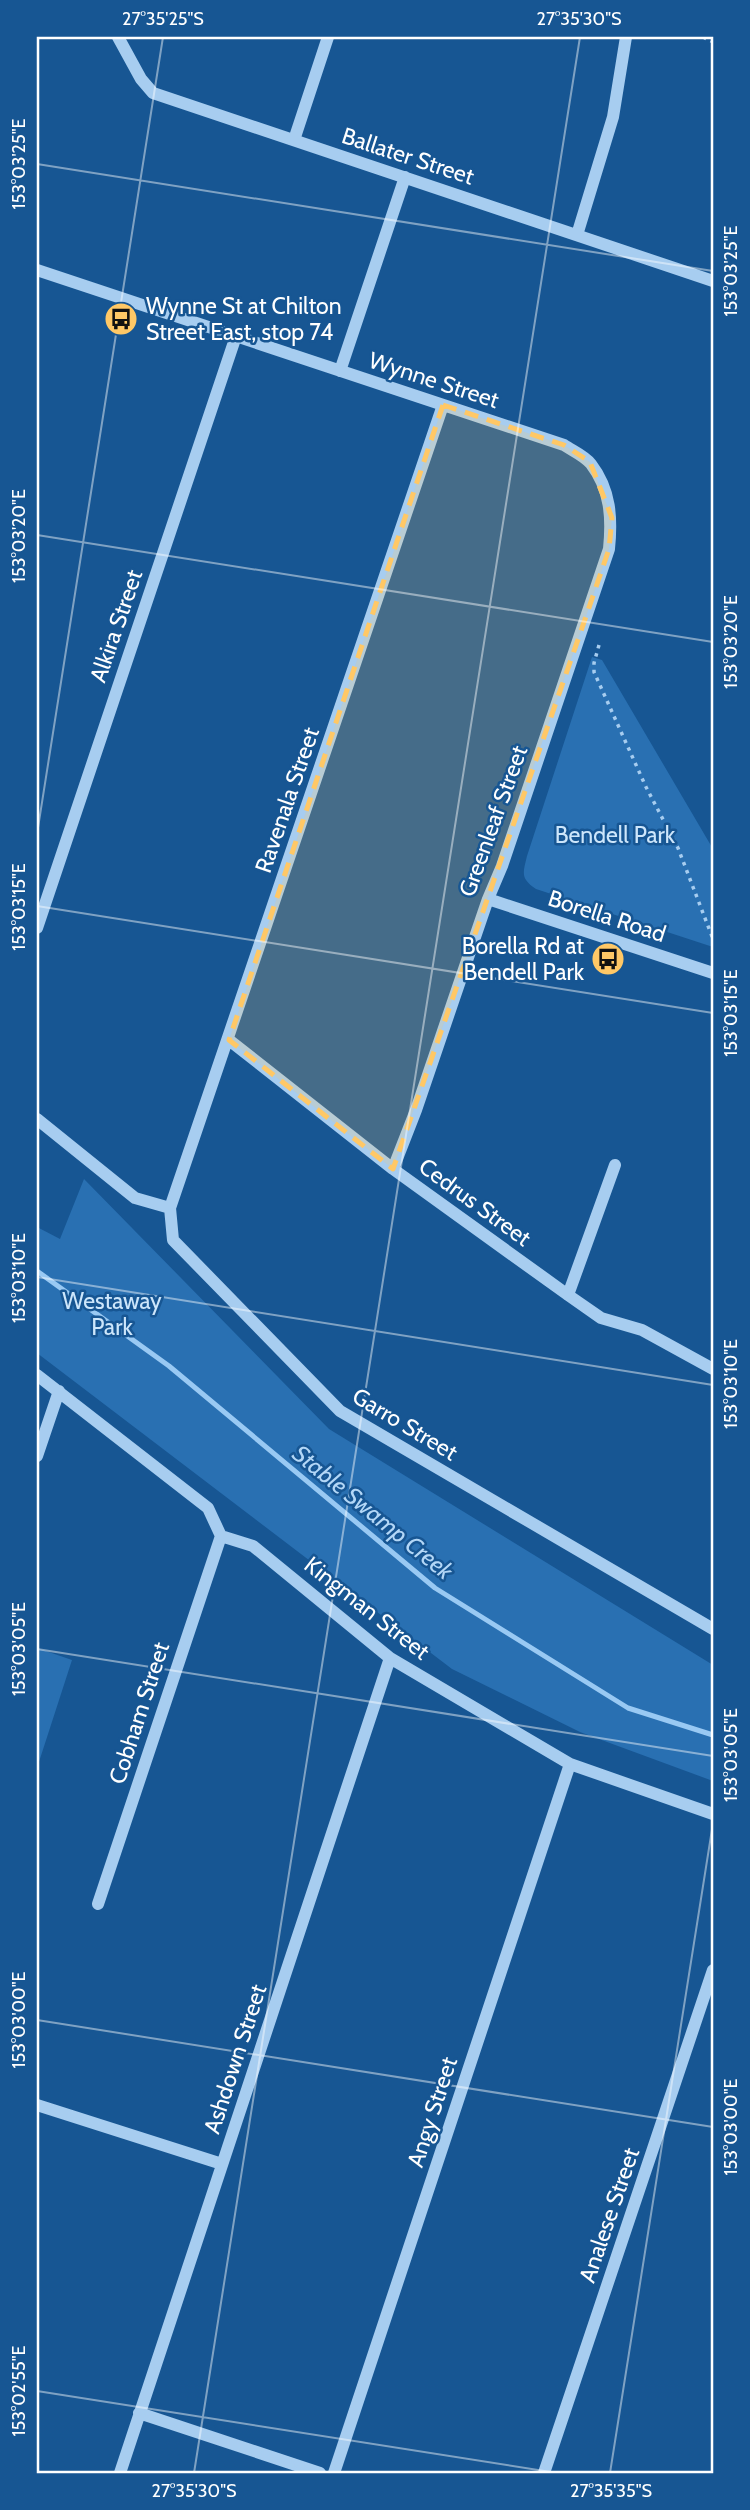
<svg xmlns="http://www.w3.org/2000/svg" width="750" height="2510" font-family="Cabin,sans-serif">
<rect width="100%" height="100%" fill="#175693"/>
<!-- green -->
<path fill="#2970b2" d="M 592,657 L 602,660 L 713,849 L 713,947 L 536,889 C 520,878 523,873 527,856 Z
M 84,1179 L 329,1429 L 713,1665 L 713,1781 L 580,1732 L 452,1669 L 37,1353 L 37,1227 L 60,1239 Z
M 37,1648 L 72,1660 L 37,1768 Z"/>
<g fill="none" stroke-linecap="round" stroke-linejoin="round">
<!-- stream -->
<path stroke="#99c9f3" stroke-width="5" d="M 37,1271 L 169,1366 L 435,1588 L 628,1708 L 713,1735"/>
<!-- path -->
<path stroke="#a7cdf0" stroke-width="3.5" stroke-dasharray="3.5 5" stroke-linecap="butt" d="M 703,37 L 713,42
M 599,645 L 594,663 L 594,672 L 646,787 L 678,848 L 713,939"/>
<!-- minor -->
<path stroke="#a7cdf0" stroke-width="12" d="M 118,37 L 141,79 L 153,93 L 713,281
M 294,140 L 328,37
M 577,235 L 613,117 L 626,37
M 37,270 L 564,445 C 573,451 585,456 591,464 C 611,490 612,519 609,549 L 502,866 L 488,899 L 416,1110 L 393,1169
M 340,371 L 405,177
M 488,899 L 713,973
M 37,928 L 236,336
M 229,1040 L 393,1169 L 568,1295 L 601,1318 L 642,1330 L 713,1369
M 37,1119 L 135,1198 L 170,1208 L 173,1240 L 340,1411 L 713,1629
M 170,1208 L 443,405
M 568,1295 L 615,1165
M 37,1375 L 208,1508 L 221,1536 L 253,1546 L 390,1658 L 570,1764 L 713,1814
M 37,1456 L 59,1391
M 98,1904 L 221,1536
M 37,2105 L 222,2164
M 139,2413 L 320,2473
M 120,2473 L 390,1658
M 334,2473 L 570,1764
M 544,2473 L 713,1970"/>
</g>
<!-- marked area -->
<path fill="#ffc866" fill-opacity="0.2" stroke="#ffc866" stroke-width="5" stroke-dasharray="14 9" stroke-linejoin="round" d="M 443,405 L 564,445 L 590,462 L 612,518 L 609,549 L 581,631 L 393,1169 L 229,1040 Z"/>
<!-- ticks -->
<path fill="none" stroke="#fff" stroke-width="2" stroke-opacity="0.45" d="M 37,164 L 713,271M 37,535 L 713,642M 37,834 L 163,37M 37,906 L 713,1013M 37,1277 L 713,1385M 37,1649 L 713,1756M 37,2020 L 713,2127M 37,2391 L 557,2473M 194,2473 L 580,37M 610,2473 L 713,1823"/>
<!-- icons -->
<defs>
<symbol id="bus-disc" viewBox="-11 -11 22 22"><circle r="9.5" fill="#ffc866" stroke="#175693"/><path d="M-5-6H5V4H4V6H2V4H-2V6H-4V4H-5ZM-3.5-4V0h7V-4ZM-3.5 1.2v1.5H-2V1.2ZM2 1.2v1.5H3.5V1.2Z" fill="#111"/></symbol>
</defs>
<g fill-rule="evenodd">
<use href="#bus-disc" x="102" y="300" width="38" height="38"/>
<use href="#bus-disc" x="589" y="940" width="38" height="38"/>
</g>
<g text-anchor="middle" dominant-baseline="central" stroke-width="5" stroke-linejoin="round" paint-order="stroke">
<!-- street labels -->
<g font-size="23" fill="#fff" stroke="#175693">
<text transform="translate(408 156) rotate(18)">Ballater Street</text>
<text transform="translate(434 380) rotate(18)">Wynne Street</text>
<text transform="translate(116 626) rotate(-71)">Alkira Street</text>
<text transform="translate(287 800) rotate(-71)">Ravenala Street</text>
<text transform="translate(493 821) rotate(-70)">Greenleaf Street</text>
<text transform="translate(607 916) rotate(18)">Borella Road</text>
<text transform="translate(475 1202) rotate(36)">Cedrus Street</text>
<text transform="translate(405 1424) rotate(31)">Garro Street</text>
<text transform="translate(367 1608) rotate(38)">Kingman Street</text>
<text transform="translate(139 1713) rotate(-72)">Cobham Street</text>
<text transform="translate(235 2059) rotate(-72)">Ashdown Street</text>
<text transform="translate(432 2112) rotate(-72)">Angy Street</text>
<text transform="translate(609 2215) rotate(-71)">Analese Street</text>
</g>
<!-- poi labels -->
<g font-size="23" fill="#fff" stroke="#175693" text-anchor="start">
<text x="146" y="306">Wynne St at Chilton<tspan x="146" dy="26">Street East, stop 74</tspan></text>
<text x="584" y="946" text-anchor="end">Borella Rd at<tspan x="584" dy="26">Bendell Park</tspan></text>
</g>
<!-- park labels -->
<g font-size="23" fill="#cde6fb" stroke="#175693">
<text x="615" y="835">Bendell Park</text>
<text x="112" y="1301">Westaway<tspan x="112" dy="26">Park</tspan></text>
</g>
<!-- water labels -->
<g font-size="24" font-style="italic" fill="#b3d7f7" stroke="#175693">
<text transform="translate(373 1512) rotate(39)">Stable Swamp Creek</text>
</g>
</g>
<!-- border -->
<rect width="750" height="2510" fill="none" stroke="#175693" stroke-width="77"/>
<rect x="38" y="38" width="674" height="2434" fill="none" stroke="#fff" stroke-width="2.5"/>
<g font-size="18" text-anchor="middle" fill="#fff">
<text x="163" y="25">27°35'25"S</text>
<text x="579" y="25">27°35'30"S</text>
<text transform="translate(19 164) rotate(-90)" y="6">153°03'25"E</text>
<text transform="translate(731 271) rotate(-90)" y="6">153°03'25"E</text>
<text transform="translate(19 536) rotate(-90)" y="6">153°03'20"E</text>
<text transform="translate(731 642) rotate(-90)" y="6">153°03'20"E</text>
<text transform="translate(19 907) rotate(-90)" y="6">153°03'15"E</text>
<text transform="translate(731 1013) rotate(-90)" y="6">153°03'15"E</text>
<text transform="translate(19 1278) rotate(-90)" y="6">153°03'10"E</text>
<text transform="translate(731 1384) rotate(-90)" y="6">153°03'10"E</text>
<text transform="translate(19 1649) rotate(-90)" y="6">153°03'05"E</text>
<text transform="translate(731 1755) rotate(-90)" y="6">153°03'05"E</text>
<text transform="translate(19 2020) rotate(-90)" y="6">153°03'00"E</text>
<text transform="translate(731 2127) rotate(-90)" y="6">153°03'00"E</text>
<text transform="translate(19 2391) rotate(-90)" y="6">153°02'55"E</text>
<text x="194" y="2497">27°35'30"S</text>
<text x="611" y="2497">27°35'35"S</text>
</g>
</svg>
